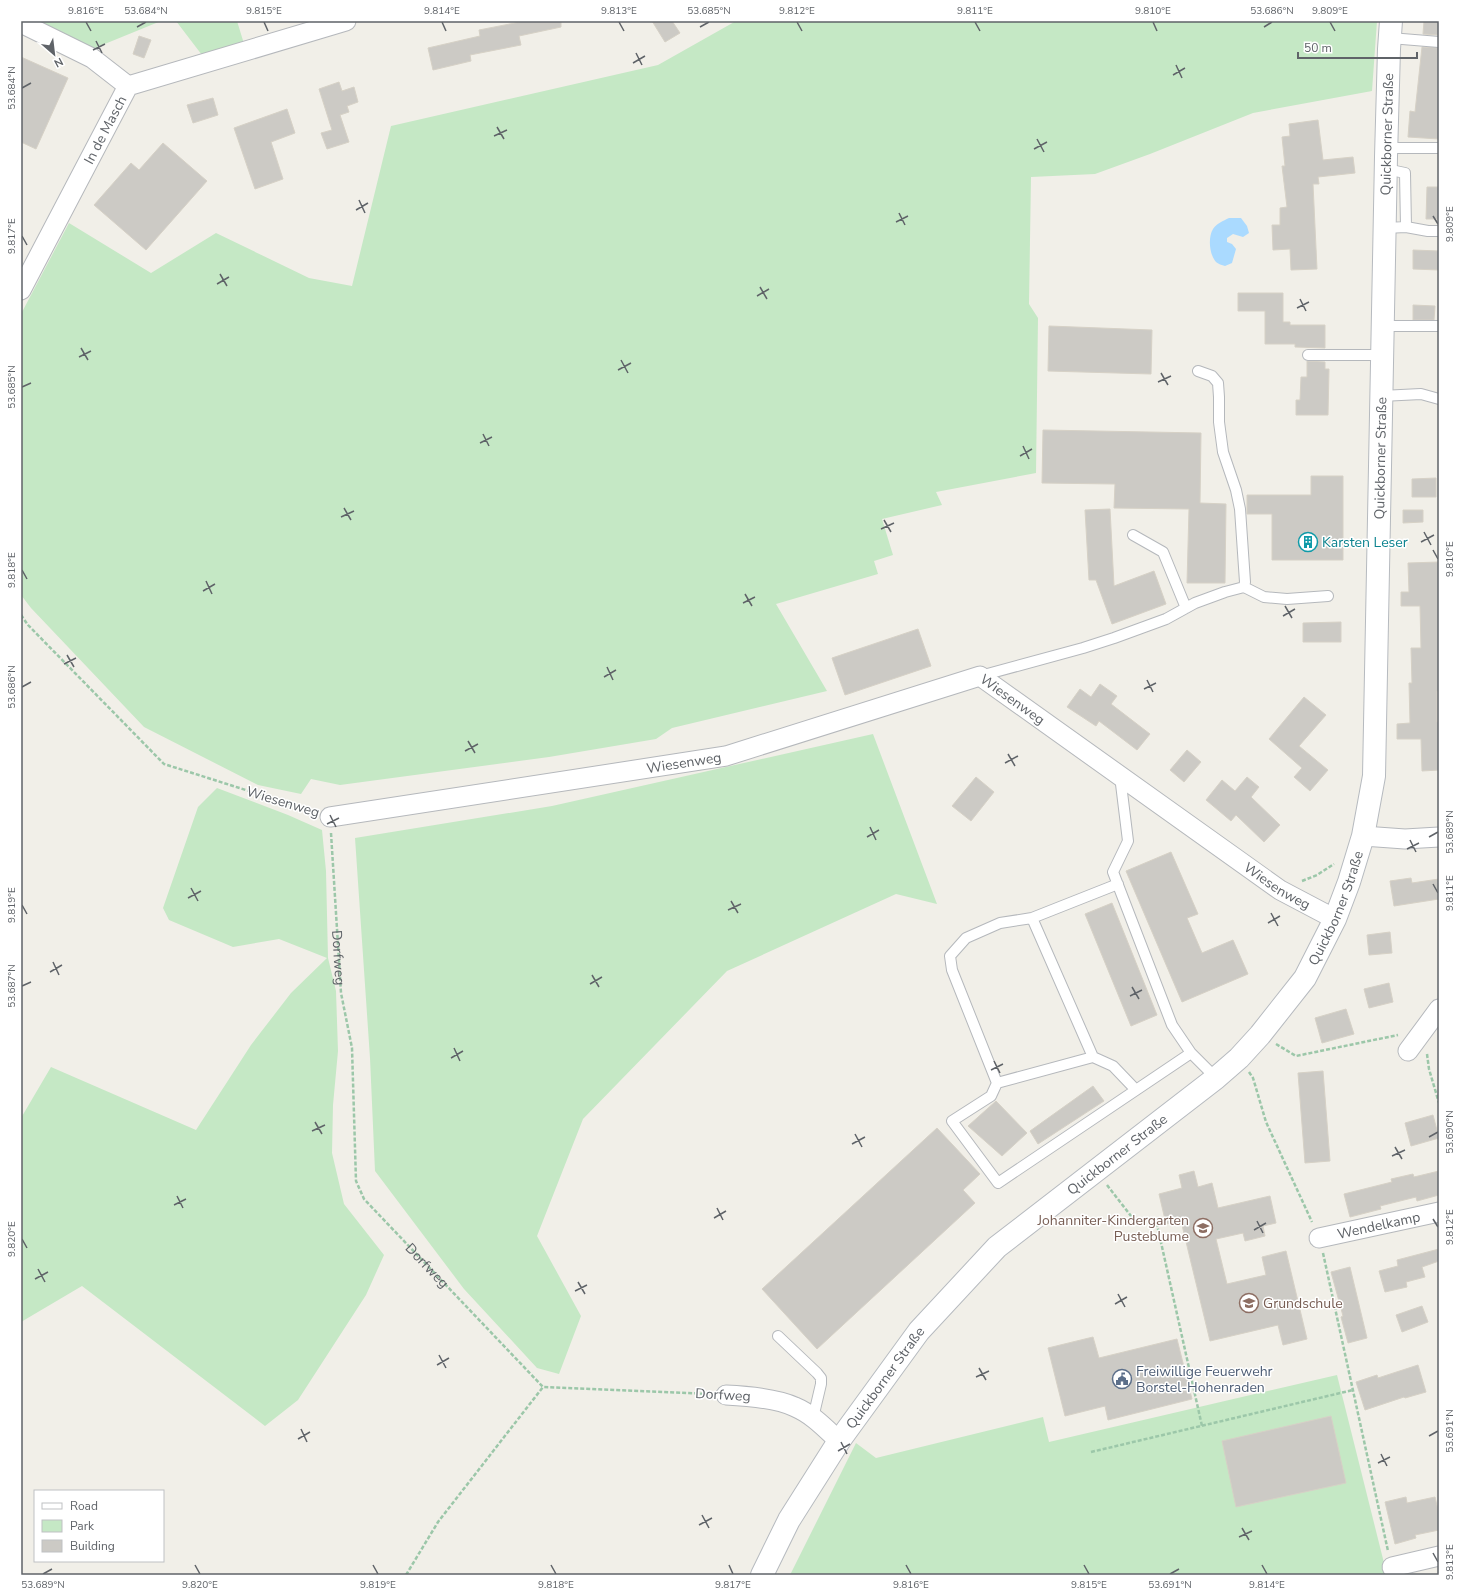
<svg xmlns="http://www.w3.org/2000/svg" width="1460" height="1596" font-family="'Nunito Sans',sans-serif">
<rect width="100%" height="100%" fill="#f1efe8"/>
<!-- green -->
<path fill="#c5e8c5" d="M 30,21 L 161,21 L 90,50 Z
M 176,21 L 237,21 L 245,47 L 205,59 Z
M 736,21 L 1377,21 L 1372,91 L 1253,113 L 1150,154 L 1095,174 L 1031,177 L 1029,304 L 1038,318 L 1036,473 L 936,492 L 942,505 L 882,519 L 893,555 L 874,561 L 878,574 L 776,604 L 827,691 L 672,728 L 656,739 L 549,757 L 340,785 L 311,779 L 301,794 L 258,785 L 144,727 L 31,608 L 21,595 L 21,314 L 69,223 L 151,273 L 216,233 L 309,278 L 352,286 L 391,126 L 658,65 Z
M 873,734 L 937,904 L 896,894 L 727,971 L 583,1119 L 537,1236 L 581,1316 L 559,1374 L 537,1368 L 464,1289 L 375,1171 L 370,1058 L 355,838 L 552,806 Z
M 217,788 L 288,815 L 322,830 L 326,871 L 328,958 L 336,991 L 338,1051 L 333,1105 L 332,1153 L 344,1204 L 384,1255 L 366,1295 L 298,1400 L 265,1426 L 82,1286 L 21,1322 L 21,1118 L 51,1067 L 196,1130 L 251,1045 L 291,993 L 327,958 L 279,939 L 233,947 L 169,920 L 163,908 L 198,807 Z
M 1337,1375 L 1387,1575 L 790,1575 L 856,1443 L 876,1458 L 1043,1417 L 1049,1442 Z"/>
<!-- water -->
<path fill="#aadaff" d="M 1229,218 L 1241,218 L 1247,226 L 1249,233 L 1243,237 L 1233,234 L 1227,238 L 1227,242 L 1232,244 L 1236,249 L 1232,263 L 1225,266 C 1222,265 1218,264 1216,262 C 1209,254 1208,237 1213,229 C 1217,223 1223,221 1229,218 Z"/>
<!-- building -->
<path fill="#cccac5" stroke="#d6d1c6" d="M 525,21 L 561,21 L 561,27 L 519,36 L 521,45 L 470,55 L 471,61 L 433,70 L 428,48 L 480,36 L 479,30 Z
M 652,21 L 672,21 L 680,33 L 665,42 Z
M 1424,21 L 1439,21 L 1439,35 L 1423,34 Z
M 139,36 L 151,40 L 144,58 L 133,54 Z
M 1422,47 L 1439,48 L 1439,139 L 1408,137 L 1410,111 L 1415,112 Z
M 21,57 L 68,78 L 36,149 L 21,142 Z
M 339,82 L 342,91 L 354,87 L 358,102 L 347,106 L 349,112 L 340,115 L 349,142 L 327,149 L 321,133 L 332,130 L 319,89 Z
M 213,98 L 218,115 L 193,123 L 187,105 Z
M 287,109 L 295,133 L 271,142 L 283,179 L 255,189 L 234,128 Z
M 1318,120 L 1323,160 L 1353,157 L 1355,173 L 1318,177 L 1319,184 L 1313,184 L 1317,269 L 1291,270 L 1290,249 L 1273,250 L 1272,225 L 1280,225 L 1280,208 L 1287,207 L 1282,166 L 1285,166 L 1282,137 L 1290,136 L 1289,124 Z
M 163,143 L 207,181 L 146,250 L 94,205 L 131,163 L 139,170 Z
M 1427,187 L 1439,187 L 1439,219 L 1426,219 Z
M 1413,250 L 1439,251 L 1439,270 L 1413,269 Z
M 1238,293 L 1283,293 L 1283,322 L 1290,322 L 1290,325 L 1325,325 L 1325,348 L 1295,347 L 1295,344 L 1265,344 L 1265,311 L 1238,311 Z
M 1413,305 L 1435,306 L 1434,320 L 1413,320 Z
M 1049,326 L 1152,330 L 1151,374 L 1048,371 Z
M 1307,361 L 1325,362 L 1325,369 L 1329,369 L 1328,415 L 1296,415 L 1296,400 L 1300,400 L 1301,377 L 1307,377 Z
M 1043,430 L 1201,433 L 1200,503 L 1226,504 L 1225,583 L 1187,583 L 1189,509 L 1114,508 L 1115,484 L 1042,483 Z
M 1311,476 L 1343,476 L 1343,560 L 1272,560 L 1272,514 L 1247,514 L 1247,495 L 1311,495 Z
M 1436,478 L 1436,497 L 1412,497 L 1412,479 Z
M 1110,509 L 1114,586 L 1154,571 L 1166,604 L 1112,624 L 1096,580 L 1089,580 L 1085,510 Z
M 1403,510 L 1423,510 L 1423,522 L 1403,523 Z
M 1439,562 L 1439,691 L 1437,691 L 1437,722 L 1439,722 L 1439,770 L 1422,771 L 1421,739 L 1397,739 L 1397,724 L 1410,723 L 1409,683 L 1412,683 L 1411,648 L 1421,648 L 1420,606 L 1401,606 L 1401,592 L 1409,592 L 1408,563 Z
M 1341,622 L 1341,642 L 1303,642 L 1303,623 Z
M 918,629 L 931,666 L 845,695 L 832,658 Z
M 1100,684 L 1117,696 L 1111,704 L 1150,734 L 1137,750 L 1099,721 L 1096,726 L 1067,707 L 1080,689 L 1091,697 Z
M 1304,697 L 1326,715 L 1299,746 L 1328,770 L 1310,791 L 1294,777 L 1302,768 L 1269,739 Z
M 1187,750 L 1201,762 L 1184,782 L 1170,770 Z
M 976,777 L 994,792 L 971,821 L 952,806 Z
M 1247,777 L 1259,787 L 1251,797 L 1280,825 L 1264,842 L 1236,815 L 1231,821 L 1206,800 L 1222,780 L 1235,791 Z
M 1171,852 L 1198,914 L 1187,918 L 1202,953 L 1233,940 L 1248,974 L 1182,1002 L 1126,871 Z
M 1411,878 L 1412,883 L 1439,879 L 1439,899 L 1394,906 L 1390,881 Z
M 1112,903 L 1157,1015 L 1131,1026 L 1085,914 Z
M 1390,932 L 1392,953 L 1369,955 L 1367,935 Z
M 1389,983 L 1393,1002 L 1369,1008 L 1364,989 Z
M 1346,1009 L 1354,1034 L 1322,1043 L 1315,1018 Z
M 1323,1071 L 1330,1161 L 1305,1163 L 1298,1073 Z
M 1093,1086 L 1104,1101 L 1038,1144 L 1030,1131 Z
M 996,1101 L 1027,1133 L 1002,1156 L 968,1126 Z
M 1433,1115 L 1439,1138 L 1411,1146 L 1405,1123 Z
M 937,1128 L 980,1174 L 963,1190 L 975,1203 L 817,1349 L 762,1289 Z
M 1194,1171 L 1198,1187 L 1212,1183 L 1218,1208 L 1270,1196 L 1276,1223 L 1263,1226 L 1265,1236 L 1245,1241 L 1243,1233 L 1216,1239 L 1227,1284 L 1266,1275 L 1262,1257 L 1286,1251 L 1307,1339 L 1283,1345 L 1278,1325 L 1210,1341 L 1181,1221 L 1166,1224 L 1159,1194 L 1182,1188 L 1179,1175 Z
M 1439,1171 L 1439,1195 L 1417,1201 L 1416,1197 L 1380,1206 L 1381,1209 L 1350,1217 L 1344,1194 L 1392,1182 L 1391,1179 L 1413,1174 L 1414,1177 Z
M 1439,1249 L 1439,1261 L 1422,1267 L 1425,1277 L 1406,1282 L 1407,1287 L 1385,1292 L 1379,1271 L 1398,1266 L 1397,1260 Z
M 1350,1267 L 1367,1338 L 1348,1343 L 1341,1317 L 1343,1316 L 1331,1272 Z
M 1422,1306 L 1428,1322 L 1402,1332 L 1396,1315 Z
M 1093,1337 L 1099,1358 L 1177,1339 L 1192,1399 L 1108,1420 L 1105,1406 L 1065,1416 L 1048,1348 Z
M 1418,1365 L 1426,1392 L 1405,1398 L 1404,1397 L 1365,1410 L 1356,1382 L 1377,1375 L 1378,1378 Z
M 1331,1416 L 1346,1483 L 1236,1507 L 1222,1441 Z
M 1406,1497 L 1407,1503 L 1435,1497 L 1439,1514 L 1439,1530 L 1415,1535 L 1416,1538 L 1395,1544 L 1385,1502 Z"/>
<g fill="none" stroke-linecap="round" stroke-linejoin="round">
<defs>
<path id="lane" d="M 1390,38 L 1439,42
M 1386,148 L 1439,148
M 1406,227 L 1428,231 L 1439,231
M 1385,228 L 1406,227 L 1405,173 L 1386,169
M 1383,326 L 1439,326
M 1308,355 L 1382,355
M 1381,396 L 1421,394 L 1439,399
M 1133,535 L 1163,552 L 1186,608
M 1244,587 L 1264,597 L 1287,599 L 1328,596
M 980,676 L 1083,648 L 1114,638 L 1166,619 L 1195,603 L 1225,592 L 1244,587 L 1245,582 L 1240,509 L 1236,490 L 1223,452 L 1219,422 L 1219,397 L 1218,383 L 1212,376 L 1198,371
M 1120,776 L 1128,841 L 1113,872 L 1172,1025 L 1191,1053 L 1216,1078
M 1118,884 L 1032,918 L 1000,923 L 966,938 L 950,956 L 952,970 L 997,1083 L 991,1096 L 952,1121 L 998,1183 L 1191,1053
M 1032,918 L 1093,1057
M 997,1083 L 1093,1057 L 1113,1066 L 1136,1090
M 778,1336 L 817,1373 L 821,1378 L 821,1384 L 813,1418"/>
<g id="street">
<path d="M 21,23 L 92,58 L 128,86"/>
<path id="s2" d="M 21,290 L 128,86 L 346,21"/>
<path id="s3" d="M 330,817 L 726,756 L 980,676 L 1280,890 L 1335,919"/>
<path d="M 1363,836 L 1405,839 L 1439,837"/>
<path d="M 1408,1051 L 1439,1009"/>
<path id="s4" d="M 1319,1238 L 1439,1212"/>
<path d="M 726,1395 C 747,1396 776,1398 795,1407 C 812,1414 826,1429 839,1441"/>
<path d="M 1392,1567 L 1439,1556"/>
</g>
<g id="secondary">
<path id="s5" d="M 762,1575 L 789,1520 L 839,1441 L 919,1331 L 997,1247 L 1216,1078 L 1239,1058 L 1260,1035 L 1305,978 L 1335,919 L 1349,882 L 1363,836 L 1374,776 L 1386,157 L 1389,49 L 1391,21"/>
</g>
</defs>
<!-- lane casing -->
<use href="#lane" stroke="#b5b8bc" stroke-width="12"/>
<!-- street casing -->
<use href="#street" stroke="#b5b8bc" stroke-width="21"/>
<!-- secondary casing -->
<use href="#secondary" stroke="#b6babf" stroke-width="24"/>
<!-- path -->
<g stroke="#9cc7a9" stroke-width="2.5" stroke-dasharray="4 2" stroke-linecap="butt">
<path d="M 21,615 L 28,625 L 164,764 L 315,812"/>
<path id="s1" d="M 331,833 L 341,993 L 352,1048 L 356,1181 L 364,1199 L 543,1387 L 709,1394"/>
<path d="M 1302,881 L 1317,875 L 1334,864"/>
<path d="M 1276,1044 L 1296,1056 L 1398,1035"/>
<path d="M 1427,1054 L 1429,1069 L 1439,1103"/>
<path d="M 1249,1072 L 1253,1078 L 1266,1122 L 1312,1222"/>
<path d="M 1107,1185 L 1138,1225 L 1156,1220 L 1202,1426"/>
<path d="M 1323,1253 L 1388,1551"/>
<path d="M 1091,1452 L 1353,1390"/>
<path d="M 406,1575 L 438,1522 L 543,1387"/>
</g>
<!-- lane -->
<use href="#lane" stroke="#fff" stroke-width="10"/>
<!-- street -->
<use href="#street" stroke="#fff" stroke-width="19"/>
<!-- secondary -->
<use href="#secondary" stroke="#fff" stroke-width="22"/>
</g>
<!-- ticks -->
<path fill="none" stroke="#5f6368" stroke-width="1.5" d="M 86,22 L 91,31M 264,22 L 268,31M 442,22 L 446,31M 619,22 L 624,31M 797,22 L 802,31M 975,22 L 980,31M 1153,22 L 1157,31M 1330,22 L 1335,31M 137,27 L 146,22M 700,27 L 709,22M 1264,27 L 1272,22M 96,41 L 102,53M 93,50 L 105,44M 636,53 L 642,65M 633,63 L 645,56M 1176,65 L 1182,78M 1173,75 L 1185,68M 22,88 L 31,83M 497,127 L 504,139M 494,136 L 507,130M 1037,139 L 1044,152M 1034,149 L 1047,142M 359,200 L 365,213M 356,210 L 368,203M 899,213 L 905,225M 1433,216 L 1438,224M 896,222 L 908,216M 22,236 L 27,245M 220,274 L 227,286M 217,284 L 229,277M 760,287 L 767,299M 757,296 L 769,289M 1300,299 L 1306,311M 1297,308 L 1309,302M 81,348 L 88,360M 79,357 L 91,351M 621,360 L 628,373M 618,370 L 631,363M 1161,373 L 1168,385M 1158,382 L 1171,376M 22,387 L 31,383M 483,434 L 489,446M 480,443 L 492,437M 1023,446 L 1029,459M 1020,456 L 1032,449M 344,508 L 351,520M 341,517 L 354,511M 884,520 L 891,532M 881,529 L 894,523M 1424,532 L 1431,545M 1421,542 L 1434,535M 1433,550 L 1438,559M 22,570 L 27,579M 206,581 L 212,594M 203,591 L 215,584M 745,594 L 752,606M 743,603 L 755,597M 1285,606 L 1292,618M 1283,616 L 1295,609M 67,655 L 74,667M 64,664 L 76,658M 607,667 L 613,680M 604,677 L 616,670M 1147,680 L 1153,692M 22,687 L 31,682M 1144,689 L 1156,683M 468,741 L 475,753M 465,751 L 478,744M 1008,754 L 1015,766M 1005,763 L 1018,756M 330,815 L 336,827M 327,824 L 339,818M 870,827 L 876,840M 867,837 L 879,830M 1429,837 L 1438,832M 1410,840 L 1416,852M 1407,849 L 1419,843M 1433,884 L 1438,893M 191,888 L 198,901M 188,898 L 201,891M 731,901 L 738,913M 22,905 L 27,914M 728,910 L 741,904M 1271,913 L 1278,926M 1268,923 L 1280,916M 53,962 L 59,975M 50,972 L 62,965M 592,975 L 599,987M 590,984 L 602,977M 22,986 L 31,982M 1132,987 L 1139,999M 1130,996 L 1142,990M 454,1048 L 460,1061M 451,1058 L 463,1051M 994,1061 L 1000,1073M 991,1070 L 1003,1064M 315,1122 L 322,1134M 312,1131 L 325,1125M 855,1134 L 862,1147M 1429,1137 L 1438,1132M 852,1144 L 865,1137M 1395,1147 L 1402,1159M 1392,1156 L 1405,1150M 177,1196 L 183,1208M 174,1205 L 186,1199M 717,1208 L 723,1220M 714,1218 L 726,1211M 1433,1219 L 1438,1227M 1257,1221 L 1263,1233M 1254,1230 L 1266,1223M 22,1239 L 27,1248M 38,1269 L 45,1282M 35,1279 L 48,1272M 578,1282 L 585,1294M 575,1291 L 587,1285M 1118,1294 L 1125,1307M 1115,1304 L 1127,1297M 439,1355 L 446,1368M 437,1365 L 449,1358M 979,1368 L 986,1380M 976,1377 L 989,1371M 301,1429 L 307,1442M 1429,1436 L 1438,1431M 298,1439 L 310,1432M 841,1442 L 847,1454M 838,1451 L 850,1444M 1381,1454 L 1387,1466M 1378,1463 L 1390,1457M 702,1515 L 709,1528M 699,1525 L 712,1518M 1242,1528 L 1249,1540M 1239,1537 L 1252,1531M 1433,1553 L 1438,1562M 195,1565 L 200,1574M 373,1565 L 378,1574M 551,1565 L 556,1574M 729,1565 L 733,1574M 906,1565 L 911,1574M 1084,1565 L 1089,1574M 1262,1565 L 1267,1574M 43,1574 L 52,1569M 1170,1574 L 1179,1569"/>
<!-- icons -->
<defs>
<symbol id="building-ring" viewBox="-11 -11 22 22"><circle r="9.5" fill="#fff" stroke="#0f9aa8" stroke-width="1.5"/><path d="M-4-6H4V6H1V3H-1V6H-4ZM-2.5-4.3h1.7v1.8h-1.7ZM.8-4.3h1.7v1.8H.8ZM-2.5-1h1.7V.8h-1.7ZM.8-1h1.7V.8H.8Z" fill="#0f9aa8"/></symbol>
<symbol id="school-ring" viewBox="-11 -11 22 22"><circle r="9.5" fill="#fff" stroke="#8d6e63" stroke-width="1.5"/><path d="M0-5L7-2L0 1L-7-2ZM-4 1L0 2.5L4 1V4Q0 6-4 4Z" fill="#8d6e63"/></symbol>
<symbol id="civic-ring" viewBox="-11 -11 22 22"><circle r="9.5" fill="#fff" stroke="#5c6f8a" stroke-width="1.5"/><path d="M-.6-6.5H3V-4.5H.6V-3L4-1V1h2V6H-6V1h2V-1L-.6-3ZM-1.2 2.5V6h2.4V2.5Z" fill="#5c6f8a"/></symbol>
</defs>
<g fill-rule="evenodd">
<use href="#building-ring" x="1297" y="531" width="22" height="22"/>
<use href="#school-ring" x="1192" y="1217" width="22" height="22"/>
<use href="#school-ring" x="1238" y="1292" width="22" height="22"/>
<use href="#civic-ring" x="1111" y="1368" width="22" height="22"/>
</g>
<g text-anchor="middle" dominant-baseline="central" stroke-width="3" stroke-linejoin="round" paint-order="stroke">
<!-- street labels -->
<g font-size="14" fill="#5f6368" stroke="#fff">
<text stroke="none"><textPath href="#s2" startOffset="181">In de Masch</textPath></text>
<text stroke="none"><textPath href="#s5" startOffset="1673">Quickborner Straße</textPath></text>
<text stroke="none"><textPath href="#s5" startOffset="1349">Quickborner Straße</textPath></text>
<text stroke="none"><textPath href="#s3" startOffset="707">Wiesenweg</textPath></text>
<text stroke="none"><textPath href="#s3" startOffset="358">Wiesenweg</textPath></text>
<text transform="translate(283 802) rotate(17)">Wiesenweg</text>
<text stroke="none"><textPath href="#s3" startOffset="1031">Wiesenweg</textPath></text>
<text stroke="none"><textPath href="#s5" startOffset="893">Quickborner Straße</textPath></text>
<text stroke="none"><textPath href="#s1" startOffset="125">Dorfweg</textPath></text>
<text stroke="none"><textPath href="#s5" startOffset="557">Quickborner Straße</textPath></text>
<text stroke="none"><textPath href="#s4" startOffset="61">Wendelkamp</textPath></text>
<text stroke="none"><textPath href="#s1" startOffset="461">Dorfweg</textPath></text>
<text stroke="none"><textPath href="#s5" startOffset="233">Quickborner Straße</textPath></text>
<text transform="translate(723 1395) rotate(3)">Dorfweg</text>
</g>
<!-- culture labels -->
<g font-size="14" fill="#0d838f" stroke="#fff" text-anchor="start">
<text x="1322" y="542">Karsten Leser</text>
</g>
<!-- education labels -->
<g font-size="14" fill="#785e54" stroke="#fff" text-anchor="end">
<text x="1189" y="1220">Johanniter-Kindergarten<tspan x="1189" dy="16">Pusteblume</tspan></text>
<text x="1263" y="1303" text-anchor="start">Grundschule</text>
</g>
<!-- service labels -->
<g font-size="14" fill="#4e5e75" stroke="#fff" text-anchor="start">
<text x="1136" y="1371">Freiwillige Feuerwehr<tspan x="1136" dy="16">Borstel-Hohenraden</tspan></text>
</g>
</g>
<!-- border -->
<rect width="1460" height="1596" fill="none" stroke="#ffffff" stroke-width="44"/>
<!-- legend -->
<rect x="34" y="1490" width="130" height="72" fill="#ffffff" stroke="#bfc1c3"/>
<rect x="42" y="1503" width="20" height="6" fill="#ffffff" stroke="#bfc1c3"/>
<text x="70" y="1510" font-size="12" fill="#5f6368">Road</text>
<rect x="42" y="1520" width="20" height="12" fill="#c5e8c5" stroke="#bfc1c3"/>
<text x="70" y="1530" font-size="12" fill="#5f6368">Park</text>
<rect x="42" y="1540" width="20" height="12" fill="#cccac5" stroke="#bfc1c3"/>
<text x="70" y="1550" font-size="12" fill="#5f6368">Building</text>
<!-- north arrow -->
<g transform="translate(54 54) rotate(152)" stroke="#ffffff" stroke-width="3" paint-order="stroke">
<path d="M0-3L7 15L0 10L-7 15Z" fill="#5f6368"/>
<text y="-6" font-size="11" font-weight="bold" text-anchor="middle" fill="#5f6368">N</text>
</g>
<!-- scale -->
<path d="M1298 52v6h119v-6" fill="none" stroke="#5f6368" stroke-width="2"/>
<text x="1304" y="52" font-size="12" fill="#5f6368" stroke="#ffffff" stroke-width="3" paint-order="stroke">50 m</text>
<rect x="22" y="22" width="1416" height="1552" fill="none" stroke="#5f6368" stroke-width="1.5"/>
<g font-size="10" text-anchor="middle" fill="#5f6368">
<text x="86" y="14">9.816°E</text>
<text x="146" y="14">53.684°N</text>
<text x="264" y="14">9.815°E</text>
<text x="442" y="14">9.814°E</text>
<text x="619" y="14">9.813°E</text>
<text x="709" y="14">53.685°N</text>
<text x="797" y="14">9.812°E</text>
<text x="975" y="14">9.811°E</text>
<text x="1153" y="14">9.810°E</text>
<text x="1272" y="14">53.686°N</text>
<text x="1330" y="14">9.809°E</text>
<text transform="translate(11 88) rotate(-90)" y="4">53.684°N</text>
<text transform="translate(1449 224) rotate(-90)" y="4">9.809°E</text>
<text transform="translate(11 236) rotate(-90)" y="4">9.817°E</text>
<text transform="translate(11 387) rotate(-90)" y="4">53.685°N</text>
<text transform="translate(1449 559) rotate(-90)" y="4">9.810°E</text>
<text transform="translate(11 570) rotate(-90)" y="4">9.818°E</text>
<text transform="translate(11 687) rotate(-90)" y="4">53.686°N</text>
<text transform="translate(1449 832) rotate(-90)" y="4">53.689°N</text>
<text transform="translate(1449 893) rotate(-90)" y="4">9.811°E</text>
<text transform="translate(11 905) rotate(-90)" y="4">9.819°E</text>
<text transform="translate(11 986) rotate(-90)" y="4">53.687°N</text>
<text transform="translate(1449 1132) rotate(-90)" y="4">53.690°N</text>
<text transform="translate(1449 1227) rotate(-90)" y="4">9.812°E</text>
<text transform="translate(11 1239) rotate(-90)" y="4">9.820°E</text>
<text transform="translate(1449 1431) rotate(-90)" y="4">53.691°N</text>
<text transform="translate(1449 1562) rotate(-90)" y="4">9.813°E</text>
<text x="43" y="1588">53.689°N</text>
<text x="200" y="1588">9.820°E</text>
<text x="378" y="1588">9.819°E</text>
<text x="556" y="1588">9.818°E</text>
<text x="733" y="1588">9.817°E</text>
<text x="911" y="1588">9.816°E</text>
<text x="1089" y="1588">9.815°E</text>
<text x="1170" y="1588">53.691°N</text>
<text x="1267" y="1588">9.814°E</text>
</g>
</svg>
